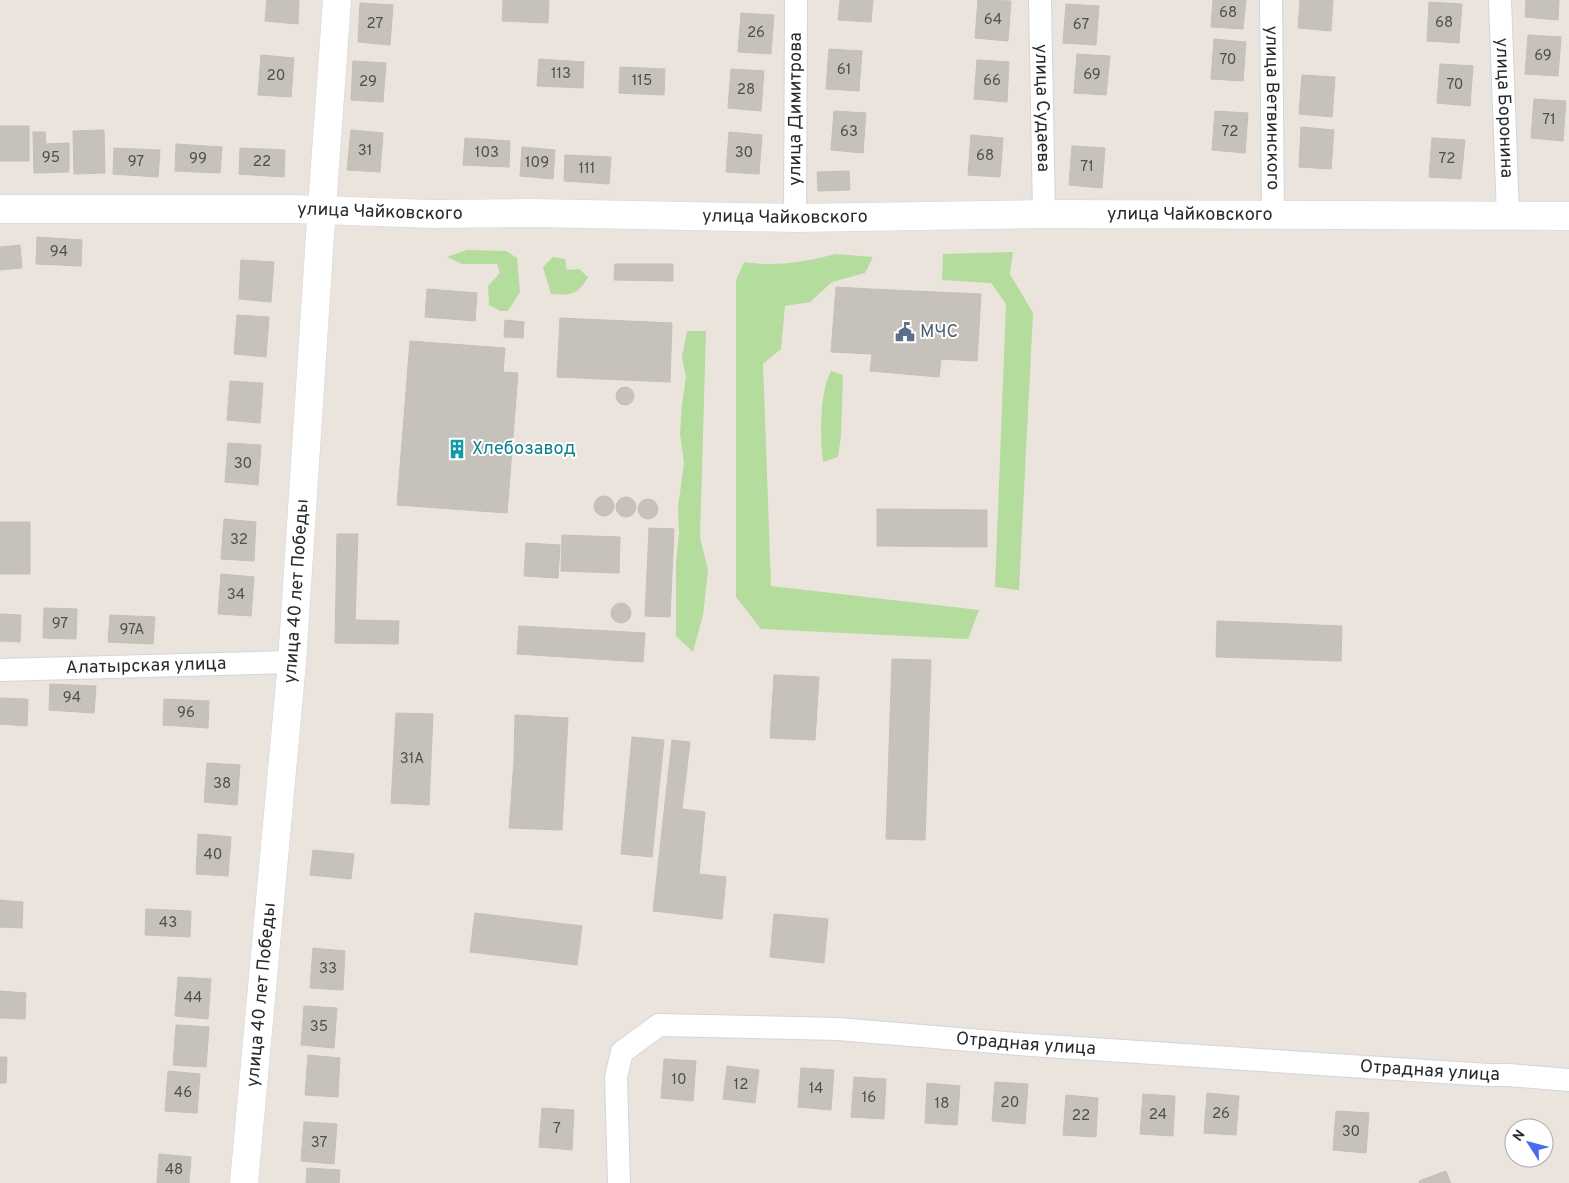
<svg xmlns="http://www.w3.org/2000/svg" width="1569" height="1183" font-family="Overpass,sans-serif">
<rect width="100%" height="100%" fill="#eae4dc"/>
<!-- green -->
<path fill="#b4dc9d" d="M 467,250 L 506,251 L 517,258 L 520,292 L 508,311 L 500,311 L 489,305 L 488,286 L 500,273 L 497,264 L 462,264 L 447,257 Z
M 1013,252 L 1010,274 L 1033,313 L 1019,590 L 995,587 L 1006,304 L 991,283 L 942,280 L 943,254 Z
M 836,254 L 873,257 L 865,273 L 832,282 L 810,302 L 785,306 L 781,349 L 763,364 L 771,586 L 979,610 L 968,639 L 761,629 L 736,597 L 736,280 L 744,262 C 777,267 804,262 836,254 Z
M 553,257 L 565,259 L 567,270 L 579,269 L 588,277 C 577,296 571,295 551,294 L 543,267 Z
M 687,331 L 706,331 L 700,538 L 708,570 L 703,615 L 693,652 L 676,636 L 676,564 L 679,533 L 678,507 L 684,463 L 680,434 L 682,405 L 686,377 L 682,357 Z
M 831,371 L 843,375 L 841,436 L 838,457 L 823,462 C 820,436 819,395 831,371 Z"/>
<!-- building -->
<path fill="#c6c2bb" stroke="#c5c0b6" d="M 267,0 L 299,0 L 298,24 L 265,21 Z
M 503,0 L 549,0 L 548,23 L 502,21 Z
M 840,0 L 873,0 L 871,22 L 838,20 Z
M 978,0 L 1011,1 L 1008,41 L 975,38 Z
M 1213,0 L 1246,0 L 1243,29 L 1211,27 Z
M 1300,0 L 1333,0 L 1331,31 L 1298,28 Z
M 1526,0 L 1559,0 L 1558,20 L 1525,17 Z
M 1429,2 L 1462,4 L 1459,43 L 1427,41 Z
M 360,3 L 393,5 L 390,45 L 358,42 Z
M 1066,4 L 1099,6 L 1096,45 L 1063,43 Z
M 741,13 L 774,15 L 771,54 L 738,52 Z
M 1528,35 L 1561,37 L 1558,76 L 1525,74 Z
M 1214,39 L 1246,42 L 1243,81 L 1211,79 Z
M 829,49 L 862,51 L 859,91 L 826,89 Z
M 1077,54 L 1110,56 L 1106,95 L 1074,93 Z
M 261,55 L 294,58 L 291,97 L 258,95 Z
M 539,59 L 584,62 L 583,88 L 537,86 Z
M 977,60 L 1009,62 L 1007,102 L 974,99 Z
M 353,61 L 386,63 L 383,102 L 351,100 Z
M 1440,64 L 1473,66 L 1470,106 L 1437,103 Z
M 620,67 L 665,69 L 664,95 L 619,93 Z
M 731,69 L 764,71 L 761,111 L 728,108 Z
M 1302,75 L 1335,77 L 1332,117 L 1299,114 Z
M 1534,99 L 1566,101 L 1563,141 L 1531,138 Z
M 834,111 L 866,113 L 863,153 L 831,150 Z
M 1215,111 L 1248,113 L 1245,153 L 1212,150 Z
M 0,126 L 29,126 L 29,161 L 0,161 Z
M 1301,127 L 1334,130 L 1331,169 L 1299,167 Z
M 104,130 L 105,173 L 74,174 L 73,131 Z
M 351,130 L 383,133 L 380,172 L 347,170 Z
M 33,132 L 45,132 L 46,144 L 69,143 L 69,172 L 34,173 Z
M 729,132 L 762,135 L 759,174 L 726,172 Z
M 971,135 L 1003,138 L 1000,177 L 968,175 Z
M 465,138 L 510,141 L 509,167 L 463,165 Z
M 1432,138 L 1465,140 L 1461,179 L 1429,177 Z
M 176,144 L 222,147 L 220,173 L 175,171 Z
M 1072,146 L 1105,148 L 1102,188 L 1069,185 Z
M 522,147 L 555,150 L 553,179 L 520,176 Z
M 114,148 L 160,150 L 158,177 L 113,174 Z
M 240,148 L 285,150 L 284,177 L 239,174 Z
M 565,155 L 611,157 L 609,184 L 564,181 Z
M 849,171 L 850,190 L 818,191 L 817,172 Z
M 37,237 L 82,240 L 81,266 L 36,264 Z
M 20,245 L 22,268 L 0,270 L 0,247 Z
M 241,260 L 274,262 L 271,302 L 239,299 Z
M 615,264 L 673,264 L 673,281 L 614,280 Z
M 836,287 L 871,289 L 870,307 L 935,312 L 936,292 L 981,294 L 977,361 L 941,359 L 939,377 L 870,371 L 872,354 L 831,352 Z
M 427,289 L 477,293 L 475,321 L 425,317 Z
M 871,289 L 936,292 L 935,312 L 870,307 Z
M 237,315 L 269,317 L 266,357 L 234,354 Z
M 560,318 L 672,323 L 670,382 L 557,377 Z
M 505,320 L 524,322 L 523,338 L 504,337 Z
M 410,341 L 505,348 L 503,372 L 518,373 L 507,513 L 397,505 Z
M 230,381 L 263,383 L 260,423 L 227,420 Z
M616 396a9 9 0 1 1 18 0a9 9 0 1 1-18 0Z
M 228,443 L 261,445 L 258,485 L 225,482 Z
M594 506a10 10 0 1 1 20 0a10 10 0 1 1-20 0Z
M616 507a10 10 0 1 1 20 0a10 10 0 1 1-20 0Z
M638 509a10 10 0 1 1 20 0a10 10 0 1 1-20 0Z
M 877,509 L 987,510 L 987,547 L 877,546 Z
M 224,519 L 256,522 L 254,561 L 221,559 Z
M 0,522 L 30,522 L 30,574 L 0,574 Z
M 649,528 L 674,529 L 670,617 L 645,616 Z
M 337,534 L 358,534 L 355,620 L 399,621 L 398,644 L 335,643 Z
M 562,535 L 620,537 L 619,573 L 561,571 Z
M 526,543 L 560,545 L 558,578 L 524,576 Z
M 221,574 L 254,577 L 251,616 L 218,614 Z
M611 613a10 10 0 1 1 20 0a10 10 0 1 1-20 0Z
M 44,608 L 77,609 L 76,639 L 43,638 Z
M 0,614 L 21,615 L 20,642 L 0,641 Z
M 110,615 L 155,617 L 153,644 L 108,642 Z
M 1217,621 L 1342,626 L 1341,661 L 1216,657 Z
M 519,626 L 645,633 L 643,662 L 517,654 Z
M 892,659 L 931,660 L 925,840 L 886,839 Z
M 774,675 L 819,677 L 815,740 L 770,738 Z
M 50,684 L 96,686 L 94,713 L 49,710 Z
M 0,698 L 28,699 L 27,726 L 0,724 Z
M 164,699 L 209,701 L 208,728 L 163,725 Z
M 396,713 L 433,714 L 429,805 L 391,803 Z
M 515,715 L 568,718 L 562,830 L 509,828 L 514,761 Z
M 632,737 L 664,740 L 652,857 L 621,854 Z
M 672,740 L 690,742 L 682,809 L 705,812 L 699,874 L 726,877 L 722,919 L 653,911 Z
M 207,763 L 240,765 L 237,805 L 204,802 Z
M 198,834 L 231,837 L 228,876 L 196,874 Z
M 313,850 L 354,854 L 351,879 L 310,875 Z
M 0,900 L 23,902 L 22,928 L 0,927 Z
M 146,909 L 191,911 L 190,937 L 145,935 Z
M 475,913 L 582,926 L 577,965 L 470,952 Z
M 774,914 L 828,919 L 824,963 L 770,957 Z
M 313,948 L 345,951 L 343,990 L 310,988 Z
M 178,977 L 211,979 L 208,1019 L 175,1016 Z
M 0,991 L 26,993 L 25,1019 L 0,1018 Z
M 304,1006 L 337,1008 L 334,1048 L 301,1045 Z
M 176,1025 L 209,1027 L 206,1067 L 173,1065 Z
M 308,1055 L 340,1058 L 338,1097 L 305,1095 Z
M 0,1057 L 7,1057 L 6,1083 L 0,1083 Z
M 664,1059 L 696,1061 L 693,1101 L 661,1098 Z
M 727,1066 L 759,1070 L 755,1103 L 723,1099 Z
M 801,1068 L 834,1070 L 831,1110 L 798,1107 Z
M 168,1071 L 200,1074 L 197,1113 L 165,1111 Z
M 854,1077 L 886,1079 L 884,1119 L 851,1117 Z
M 995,1082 L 1028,1084 L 1025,1124 L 992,1121 Z
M 927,1083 L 960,1086 L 957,1125 L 925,1123 Z
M 1207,1093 L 1239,1096 L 1236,1135 L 1204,1133 Z
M 1143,1094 L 1175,1096 L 1173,1136 L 1140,1134 Z
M 1066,1095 L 1098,1098 L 1096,1137 L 1063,1135 Z
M 542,1108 L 574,1110 L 572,1150 L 539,1147 Z
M 1336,1111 L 1369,1113 L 1366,1153 L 1333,1150 Z
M 304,1122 L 337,1124 L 334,1164 L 301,1161 Z
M 159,1154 L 191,1157 L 189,1183 L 157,1183 Z
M 307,1168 L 340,1170 L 339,1183 L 306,1183 Z
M 1446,1171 L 1451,1183 L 1420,1183 L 1419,1181 Z"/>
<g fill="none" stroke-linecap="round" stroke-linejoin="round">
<defs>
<g id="minor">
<path id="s1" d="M 1040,0 L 1044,214"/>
<path id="s2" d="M 1271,0 L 1273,215"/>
<path id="s3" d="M 1500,0 L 1508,215"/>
<path id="s4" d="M 795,218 L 796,0"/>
<path id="s5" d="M 0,670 L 292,662"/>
<path id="s6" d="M 619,1183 L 616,1077 L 622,1052 L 659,1025 L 838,1029 L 1031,1045 L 1488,1075 L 1508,1075 L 1569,1080"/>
</g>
<g id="tertiary">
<path id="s7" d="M 0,209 L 293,209 L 432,214 L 533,213 L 795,218 L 1044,214 L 1569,216"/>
<path id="s8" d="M 244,1183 L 292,662 L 320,235 L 337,0"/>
</g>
</defs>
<!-- minor casing -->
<use href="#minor" stroke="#d2d5e1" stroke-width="24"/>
<!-- tertiary casing -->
<use href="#tertiary" stroke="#d2d5e1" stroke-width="29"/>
<!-- minor -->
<use href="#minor" stroke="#fff" stroke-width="22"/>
<!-- tertiary -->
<use href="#tertiary" stroke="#fff" stroke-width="28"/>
</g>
<!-- icons -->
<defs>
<symbol id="civic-bare" viewBox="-9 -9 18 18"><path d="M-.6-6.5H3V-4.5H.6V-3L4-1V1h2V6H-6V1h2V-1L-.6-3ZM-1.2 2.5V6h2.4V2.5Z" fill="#5c6f8a" stroke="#fff" stroke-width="2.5" paint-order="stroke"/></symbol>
<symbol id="building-bare" viewBox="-9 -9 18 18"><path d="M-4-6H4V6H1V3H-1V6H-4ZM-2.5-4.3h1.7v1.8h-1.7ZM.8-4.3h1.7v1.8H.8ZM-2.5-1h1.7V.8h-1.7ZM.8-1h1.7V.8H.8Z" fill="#0f9aa8" stroke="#fff" stroke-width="2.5" paint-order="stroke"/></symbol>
</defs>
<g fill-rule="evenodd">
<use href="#civic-bare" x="891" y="318" width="28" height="28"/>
<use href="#building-bare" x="443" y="435" width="28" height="28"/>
</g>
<g text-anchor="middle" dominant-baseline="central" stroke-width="4" stroke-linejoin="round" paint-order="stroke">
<!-- number labels -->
<g font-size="15" fill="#504f4e">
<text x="1228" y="13">68</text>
<text x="993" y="20">64</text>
<text x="1444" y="23">68</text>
<text x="375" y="24">27</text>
<text x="1081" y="25">67</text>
<text x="756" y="33">26</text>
<text x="1543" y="56">69</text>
<text x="1228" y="60">70</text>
<text x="844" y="70">61</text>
<text x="561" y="74">113</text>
<text x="1092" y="75">69</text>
<text x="276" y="76">20</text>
<text x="642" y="81">115</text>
<text x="992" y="81">66</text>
<text x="368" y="82">29</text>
<text x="1455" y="85">70</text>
<text x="746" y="90">28</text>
<text x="1549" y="120">71</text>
<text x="849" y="132">63</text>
<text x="1230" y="132">72</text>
<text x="365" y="151">31</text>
<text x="487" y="153">103</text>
<text x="744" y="153">30</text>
<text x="985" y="156">68</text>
<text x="51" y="158">95</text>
<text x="198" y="159">99</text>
<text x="1447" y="159">72</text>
<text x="136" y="162">97</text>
<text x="262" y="162">22</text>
<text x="537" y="163">109</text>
<text x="1087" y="167">71</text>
<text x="587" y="169">111</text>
<text x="59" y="252">94</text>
<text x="243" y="464">30</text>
<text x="239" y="540">32</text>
<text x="236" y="595">34</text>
<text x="60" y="624">97</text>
<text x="132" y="630">97А</text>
<text x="72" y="698">94</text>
<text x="186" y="713">96</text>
<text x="412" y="759">31А</text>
<text x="222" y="784">38</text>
<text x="213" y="855">40</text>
<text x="168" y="923">43</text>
<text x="328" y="969">33</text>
<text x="193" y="998">44</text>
<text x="319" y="1027">35</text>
<text x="679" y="1080">10</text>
<text x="741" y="1085">12</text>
<text x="816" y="1089">14</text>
<text x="183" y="1093">46</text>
<text x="869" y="1098">16</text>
<text x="1010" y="1103">20</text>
<text x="942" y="1104">18</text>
<text x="1221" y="1114">26</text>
<text x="1158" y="1115">24</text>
<text x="1081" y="1116">22</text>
<text x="557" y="1129">7</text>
<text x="1351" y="1132">30</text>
<text x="319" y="1143">37</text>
<text x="174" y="1170">48</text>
</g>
<!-- street labels -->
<g font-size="18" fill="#292929" stroke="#fff">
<text stroke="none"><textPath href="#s1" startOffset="108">улица Судаева</textPath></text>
<text stroke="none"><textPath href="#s2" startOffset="108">улица Ветвинского</textPath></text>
<text stroke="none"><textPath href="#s3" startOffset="108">улица Боронина</textPath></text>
<text stroke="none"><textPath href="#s4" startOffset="109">улица Димитрова</textPath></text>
<text stroke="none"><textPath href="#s7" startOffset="380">улица Чайковского</textPath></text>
<text stroke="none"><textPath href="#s7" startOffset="1190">улица Чайковского</textPath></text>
<text stroke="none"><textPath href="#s7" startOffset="785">улица Чайковского</textPath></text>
<text stroke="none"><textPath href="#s8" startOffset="594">улица 40 лет Победы</textPath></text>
<text stroke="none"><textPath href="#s5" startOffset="146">Алатырская улица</textPath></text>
<text stroke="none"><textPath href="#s8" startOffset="189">улица 40 лет Победы</textPath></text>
<text stroke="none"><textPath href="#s6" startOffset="545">Отрадная улица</textPath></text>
<text stroke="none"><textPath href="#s6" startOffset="950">Отрадная улица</textPath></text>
</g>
<!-- service labels -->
<g font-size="18" fill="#4e5e75" stroke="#fff" text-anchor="start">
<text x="920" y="332">МЧС</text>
</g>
<!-- culture labels -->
<g font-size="18" fill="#0d838f" stroke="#fff" text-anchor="start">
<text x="472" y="449">Хлебозавод</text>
</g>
</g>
<!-- north arrow -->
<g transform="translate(1529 1143) rotate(306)"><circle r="24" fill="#ffffff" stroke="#a9a9a9"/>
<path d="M0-4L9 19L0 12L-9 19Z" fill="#4a6bea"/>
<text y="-8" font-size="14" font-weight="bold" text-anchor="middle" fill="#292929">N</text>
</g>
</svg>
